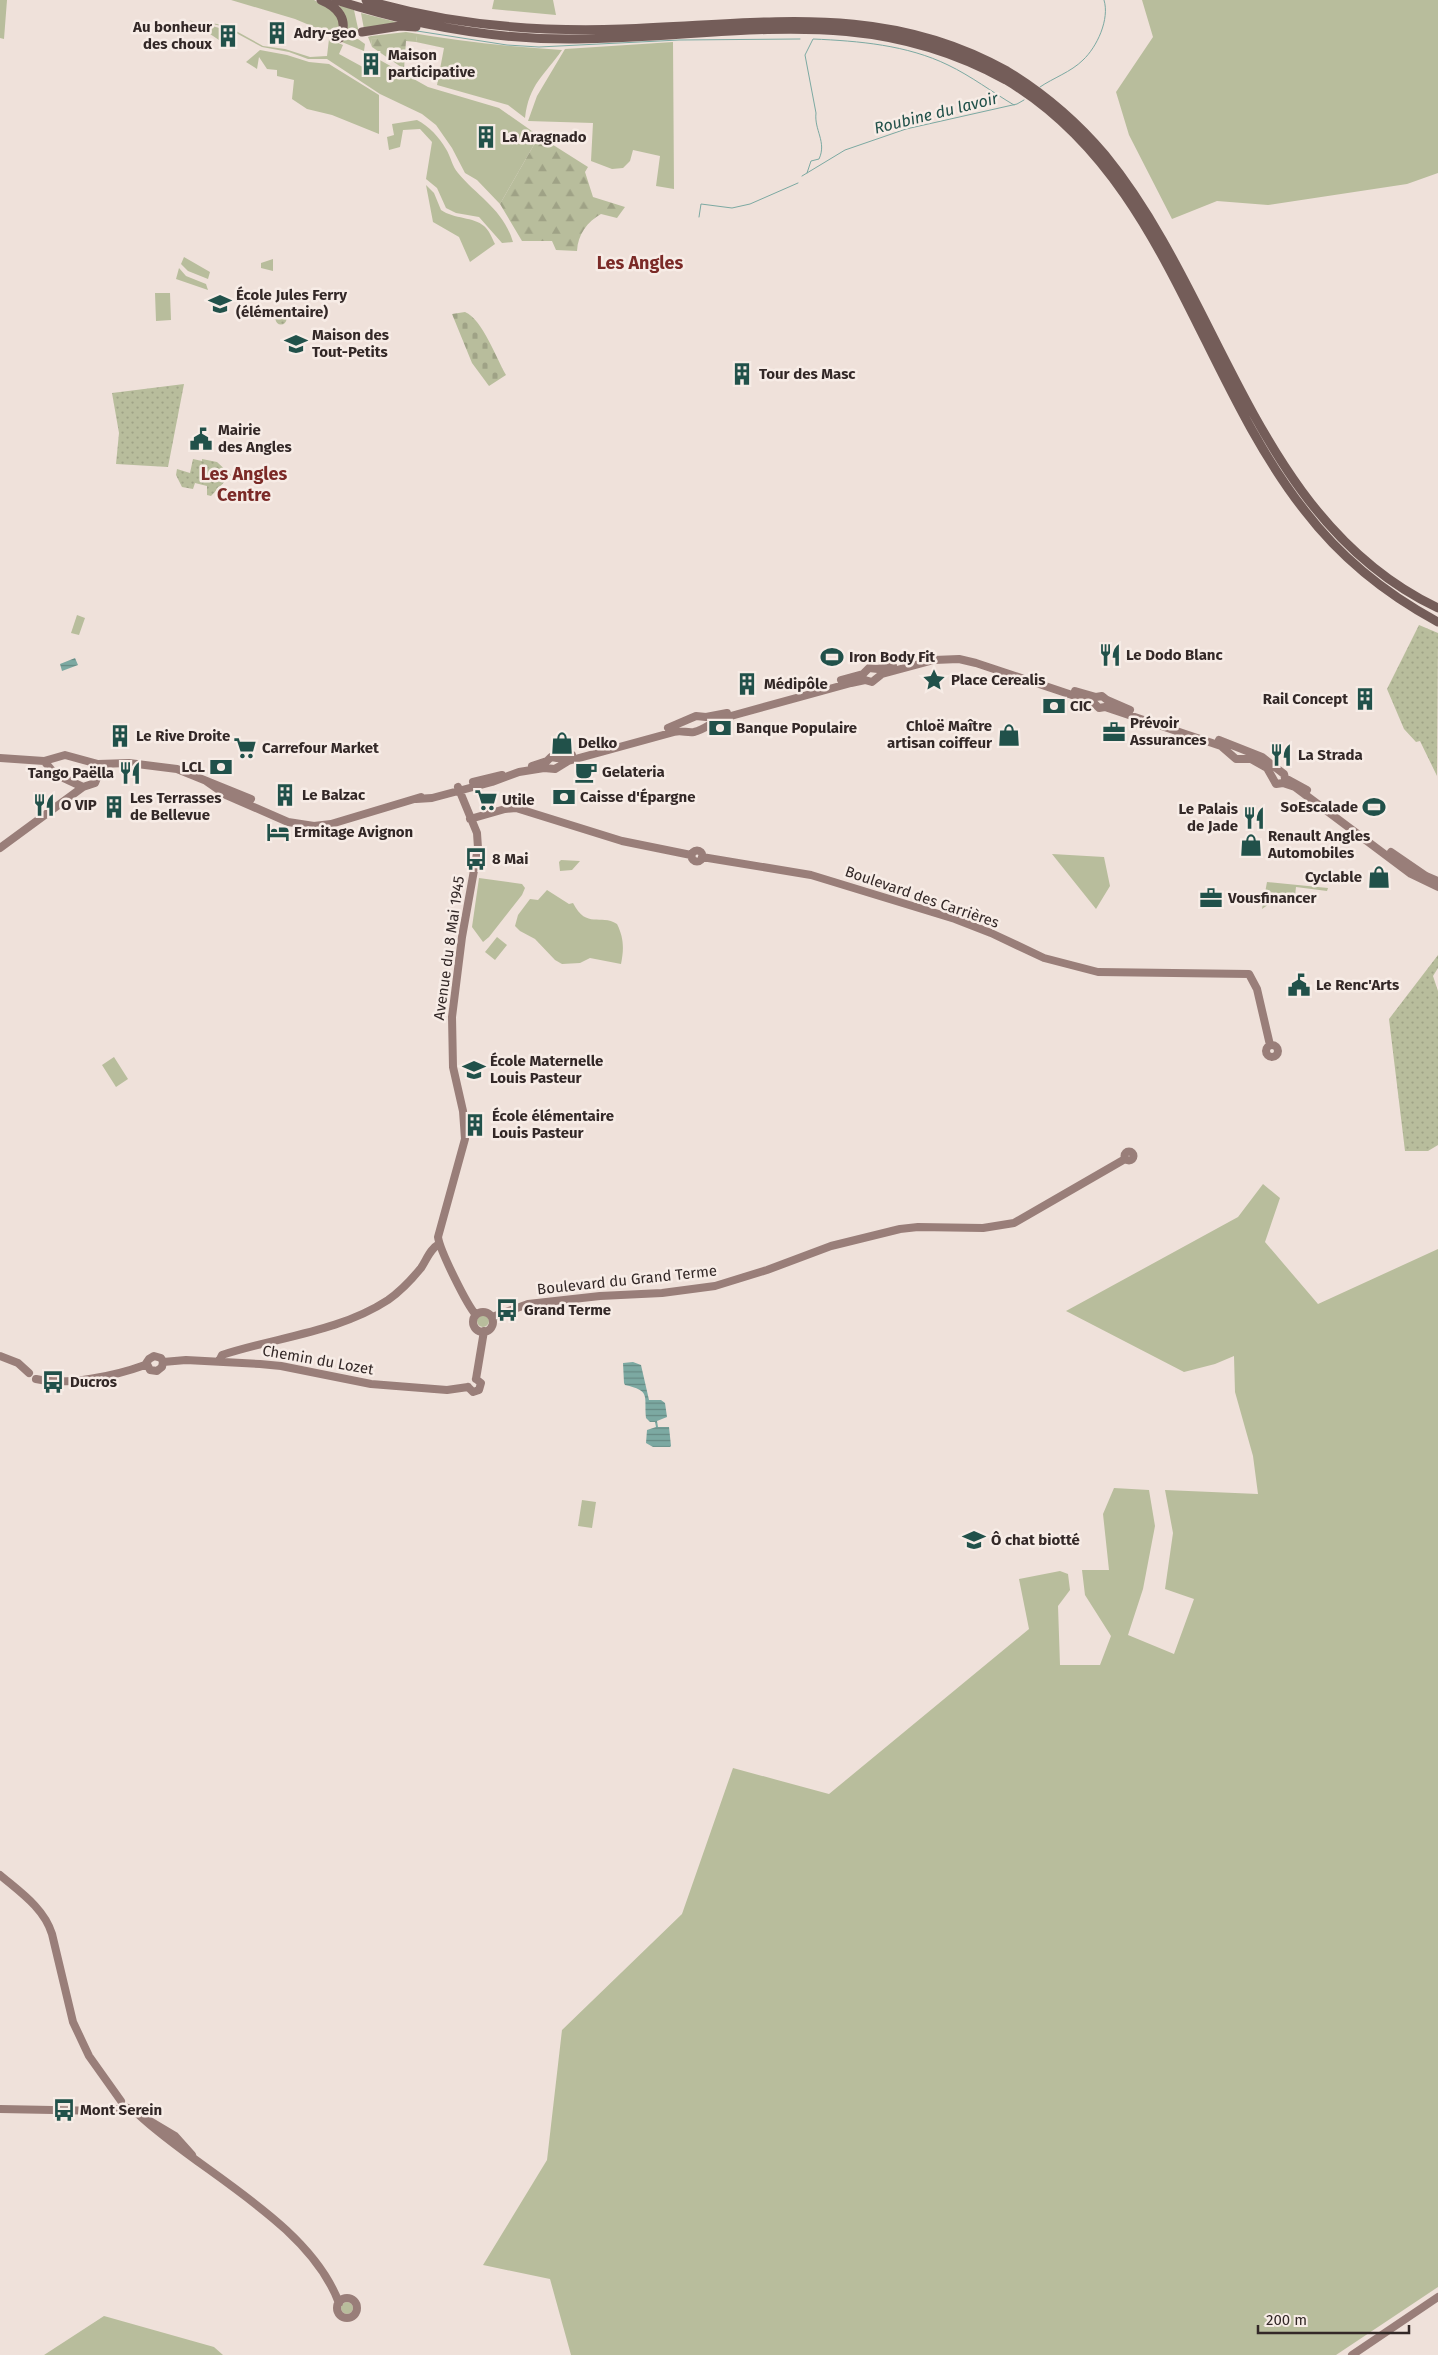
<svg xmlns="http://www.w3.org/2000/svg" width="1438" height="2355" font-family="'Fira Sans',sans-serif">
<defs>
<pattern id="forest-firs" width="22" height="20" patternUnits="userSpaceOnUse" patternTransform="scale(1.25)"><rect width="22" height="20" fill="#b8bd9c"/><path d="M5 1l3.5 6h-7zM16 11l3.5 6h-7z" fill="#9fa286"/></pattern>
<pattern id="cemetery-stones" width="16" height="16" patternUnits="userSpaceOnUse" patternTransform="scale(1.25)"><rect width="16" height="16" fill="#b8bd9c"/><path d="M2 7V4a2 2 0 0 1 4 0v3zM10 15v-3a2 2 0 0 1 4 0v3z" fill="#9fa286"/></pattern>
<pattern id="park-dots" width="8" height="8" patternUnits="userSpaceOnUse" patternTransform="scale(1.25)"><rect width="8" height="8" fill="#b8bd9c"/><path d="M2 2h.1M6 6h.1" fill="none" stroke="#9fa286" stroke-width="1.8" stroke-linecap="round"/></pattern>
<pattern id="water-rules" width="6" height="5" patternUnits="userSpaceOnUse" patternTransform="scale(1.25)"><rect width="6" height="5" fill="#7ca9a2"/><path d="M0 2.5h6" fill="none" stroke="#668a84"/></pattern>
</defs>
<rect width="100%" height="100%" fill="#efe1da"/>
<!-- green -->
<path fill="#b8bd9c" d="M 0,0 L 7,0 L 4,39 L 0,38 Z
M 231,0 L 314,0 L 331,9 L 337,16 L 340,23 L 338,33 L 314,27 L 295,19 Z
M 494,0 L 553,0 L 556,15 L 492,9 Z
M 1142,0 L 1438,0 L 1438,173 L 1407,184 L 1268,205 L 1217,201 L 1172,219 L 1129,135 L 1116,92 L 1153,37 Z
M 341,5 L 354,10 L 359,33 L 357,35 L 345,34 L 338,8 Z
M 361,13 L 404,24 L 364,29 Z
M 189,20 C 201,25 215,25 227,31 L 222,42 Z
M 201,21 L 227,26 L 263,46 L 285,49 L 310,57 L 327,56 L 329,39 L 343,45 L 339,54 L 372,72 L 378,59 L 428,87 L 499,108 L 539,136 L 500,204 L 477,180 L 465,173 L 452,148 L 436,125 L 422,114 L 380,94 L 327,59 L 308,59 L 289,52 L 262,47 L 225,27 Z
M 406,32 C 458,41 509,47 562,50 C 544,76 529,84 525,118 L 508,105 L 437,85 L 444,48 L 416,42 L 417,36 L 371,39 L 372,47 L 368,37 L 371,36 Z
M 358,39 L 365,44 L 364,51 L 337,40 Z
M 673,42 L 674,189 L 656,186 L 660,156 L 633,150 L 630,161 L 623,168 L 612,169 L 591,161 L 593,123 L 528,121 L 537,96 L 565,49 Z
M 260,50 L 287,55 L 309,62 L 329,64 L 379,95 L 379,134 L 332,115 L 307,109 L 292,99 L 294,80 L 277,76 L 277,70 L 267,69 L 259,57 L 257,69 L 246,62 Z
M 417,120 C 429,126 439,137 446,149 C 451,157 452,166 458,173 C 478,197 503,209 513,242 L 502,243 L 479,217 L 456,213 L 446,208 L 437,188 L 426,179 L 432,142 L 420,129 L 403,130 L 400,147 L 389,150 L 387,137 L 394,135 L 392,124 Z
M 426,185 L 434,193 L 441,210 C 454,219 474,217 484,226 C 489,230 492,238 495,244 L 470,262 L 459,237 L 433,222 Z
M 184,257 L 210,272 L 208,279 L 188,271 L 181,264 Z
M 273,259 L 273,271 L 261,268 L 261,263 Z
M 179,268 L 186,276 L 206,284 L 208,290 L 176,279 Z
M 155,293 L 170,293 L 171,320 L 156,321 Z
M 77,615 L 85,618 L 79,635 L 71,633 Z
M 1052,854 L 1104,857 L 1110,886 L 1096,909 Z
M 561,860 L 580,861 L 572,870 L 560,871 L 559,862 Z
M 479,878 L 522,884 L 525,888 L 522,895 L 489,937 L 483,942 L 472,927 Z
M 1267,882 L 1328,888 L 1327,891 L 1296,887 L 1294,905 L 1276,903 L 1275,895 L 1270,895 L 1269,904 L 1262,909 Z
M 547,890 L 569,904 L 573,903 C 587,930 600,913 617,924 C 624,938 624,949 621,964 L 590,958 L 580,963 L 562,964 L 555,960 L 535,939 L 520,931 L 515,926 L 518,915 L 530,899 L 538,900 Z
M 497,937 L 507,945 L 495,960 L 485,952 Z
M 114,1057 L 128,1079 L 116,1087 L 102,1065 Z
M 1263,1184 L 1280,1198 L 1265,1242 L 1318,1304 L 1438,1249 L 1438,2287 L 1336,2355 L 571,2355 L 550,2279 L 483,2265 L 547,2160 L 562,2030 L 682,1914 L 733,1768 L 829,1794 L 1029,1629 L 1019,1579 L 1060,1571 L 1068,1574 L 1070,1590 L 1058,1606 L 1060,1665 L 1100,1665 L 1111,1636 L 1085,1595 L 1082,1570 L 1109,1570 L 1103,1514 L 1114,1488 L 1149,1490 L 1155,1526 L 1143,1589 L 1128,1635 L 1174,1654 L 1194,1599 L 1165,1589 L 1173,1533 L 1165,1490 L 1258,1494 L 1253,1456 L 1235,1392 L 1234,1356 L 1215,1364 L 1184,1372 L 1066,1311 L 1238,1217 Z
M477 1321a6 6 0 1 1 12 0a6 6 0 1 1-12 0Z
M 582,1500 L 596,1502 L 592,1528 L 578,1526 Z
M341 2308a6 6 0 1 1 12 0a6 6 0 1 1-12 0Z
M 104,2316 L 214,2347 L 223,2355 L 44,2355 Z"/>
<!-- forest -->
<path fill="url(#forest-firs)" d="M 406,34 L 417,36 L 416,42 L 406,41 L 404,69 L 372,47 L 371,39 Z
M 539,136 L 588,167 L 585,172 L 593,197 L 625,207 L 617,218 L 601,214 C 587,222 578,234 577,251 L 556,250 L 552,241 L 522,241 L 500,204 Z"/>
<!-- cemetery -->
<path fill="url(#cemetery-stones)" d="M 465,312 C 483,320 496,358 506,375 L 489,386 L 472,363 L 452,314 Z"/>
<!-- park -->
<path fill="url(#park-dots)" d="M275.5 319a5.5 5.5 0 1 1 11 0a5.5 5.5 0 1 1-11 0Z
M 184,384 L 168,467 L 116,464 L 119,433 L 112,393 Z
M 193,459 L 202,461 L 202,459 L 217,462 L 231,475 L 211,496 L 207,495 L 207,486 L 195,483 L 193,489 L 182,487 L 176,475 L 177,469 L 190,473 Z
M 1419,625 L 1438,633 L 1437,776 L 1420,741 L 1416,742 L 1404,729 L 1387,689 Z
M 1438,955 L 1438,968 L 1433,976 L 1438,991 L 1438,1145 L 1428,1151 L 1405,1151 L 1389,1019 Z"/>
<!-- water -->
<path fill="url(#water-rules)" d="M 75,658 L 78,665 L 62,671 L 60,664 Z
M 633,1362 L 641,1365 L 649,1400 L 661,1400 L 665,1403 L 667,1417 L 657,1421 L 658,1427 L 669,1427 L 671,1446 L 670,1447 L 653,1447 L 646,1443 L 647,1430 L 656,1427 L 655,1422 L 650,1422 L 646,1418 C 644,1395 651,1391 625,1385 L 624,1383 L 623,1363 Z"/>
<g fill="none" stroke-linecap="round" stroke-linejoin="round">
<!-- stream -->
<path stroke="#7ca9a2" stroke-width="1" d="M 417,31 L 507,45 L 539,47 L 679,40 L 800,39
M 1040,87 C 1053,78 1071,72 1083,60 C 1097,47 1110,19 1104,0
M 807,173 L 811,161 L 819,159 C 827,142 814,130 816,113 L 805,55 L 813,39 C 859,41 907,45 948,65 C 971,76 992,92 1014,105
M 802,176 L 845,150 L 906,129 L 1017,104 L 1024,100
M 699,217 L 701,204 L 732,208 L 750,204 L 798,183"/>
<!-- secondary -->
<path stroke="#997e79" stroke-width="8" d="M 863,674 L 869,668 L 878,669 L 893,666
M 841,680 L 863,674
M 1075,691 L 1096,697
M 1096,697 L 1102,696 L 1107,700 L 1130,710
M 668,728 L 696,716 L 706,717 L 727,713
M 1219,740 L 1262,757 L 1284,774 L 1285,778
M 0,758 L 44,761 L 55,774 L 83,787 L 95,783 L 99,773 L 93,764
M 44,761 L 65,755 L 98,764 L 129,763 L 177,769 L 251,799
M 532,766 L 547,761 L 551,757 L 557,758 L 572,755
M 1285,778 L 1307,790
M 206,781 L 226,795 L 288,822 L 314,826 L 331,824 L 421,797
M 473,782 L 502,775
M 458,787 L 477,833 L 478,848 L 462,937 L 452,1017 L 453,1067 L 463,1111 L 465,1139 L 438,1237 C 440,1251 467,1305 476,1315
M 416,799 L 432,798 L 492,782 L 519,772 L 544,768 L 555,769 L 568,761 L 674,732 C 681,730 687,733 694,732 C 704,730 711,723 720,719 L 851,683 L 865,680 L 872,682 L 882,674 L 934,660 L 959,659 L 976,663 L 1081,698 L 1094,703 L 1099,708 L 1105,707 L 1221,746 L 1236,759 L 1251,759 L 1267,768 L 1276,784 L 1283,783 L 1295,787 L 1411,874 L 1438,887
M 470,819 L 505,809 L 516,808 L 622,841 L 691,855
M 0,848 L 83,787
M691.5 856a5.5 5.5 0 1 1 11 0a5.5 5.5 0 1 1-11 0Z
M 1391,852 L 1426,876 L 1438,881
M 702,857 L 811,875 L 955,919 L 991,933 L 1044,958 L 1098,972 L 1249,974 L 1257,989 L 1270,1045
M1266 1051a6 6 0 1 1 12 0a6 6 0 1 1-12 0Z
M1124.5 1156a4.5 4.5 0 1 1 9 0a4.5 4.5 0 1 1-9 0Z
M473 1322a10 10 0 1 1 20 0a10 10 0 1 1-20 0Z
M 492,1317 L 528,1304 L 600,1296 L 662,1293 L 715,1286 L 767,1270 L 831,1246 L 900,1229 L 918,1227 L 983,1228 L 1014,1223 L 1125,1159
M 0,1356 L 18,1363 L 29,1373
M 219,1361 L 222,1355 C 277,1337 339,1332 388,1300 C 401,1291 412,1279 421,1268 C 427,1259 430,1249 439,1244
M 163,1362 L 186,1360 L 260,1364 L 281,1366 L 371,1384 L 447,1390 L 468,1387
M 147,1364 L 150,1370 L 157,1371 L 162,1367 L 163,1362
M 36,1379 C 67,1386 115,1376 145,1365 L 149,1359 L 154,1356 L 161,1358 L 163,1362
M 476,1379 L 484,1331
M 468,1387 L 473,1392 L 479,1390 L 481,1383 L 476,1379
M 0,1875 C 20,1892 44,1908 52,1934 L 73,2022 L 89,2056 L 121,2101
M 128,2108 L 175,2136 L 192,2155
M 0,2109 L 105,2111 L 117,2109
M 138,2114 C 198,2171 309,2222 339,2303
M337 2308a10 10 0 1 1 20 0a10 10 0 1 1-20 0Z
M 1352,2355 L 1438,2297"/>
<!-- primary -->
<path stroke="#745d59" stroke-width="9" d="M 321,0 C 338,7 349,20 340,38
M 336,0 C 414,25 494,40 576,39 C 731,38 862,0 1006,80 C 1166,175 1197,374 1305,511 C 1341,558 1386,594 1438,622
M 366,0 C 449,25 536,32 622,29 C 759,25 881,0 1007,71 C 1043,93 1078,123 1105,155 C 1223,299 1256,522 1438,608
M 362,32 L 400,26 L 416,27"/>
</g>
<!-- icons -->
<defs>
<symbol id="building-bare" viewBox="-9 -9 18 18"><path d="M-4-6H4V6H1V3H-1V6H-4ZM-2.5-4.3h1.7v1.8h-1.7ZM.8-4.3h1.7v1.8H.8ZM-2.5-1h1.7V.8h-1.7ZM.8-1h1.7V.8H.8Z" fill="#21514a" stroke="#f7ece6" stroke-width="2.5" paint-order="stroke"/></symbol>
<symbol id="school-bare" viewBox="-9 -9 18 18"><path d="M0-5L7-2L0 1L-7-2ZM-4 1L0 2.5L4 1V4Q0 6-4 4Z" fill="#21514a" stroke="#f7ece6" stroke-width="2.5" paint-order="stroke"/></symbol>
<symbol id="civic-bare" viewBox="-9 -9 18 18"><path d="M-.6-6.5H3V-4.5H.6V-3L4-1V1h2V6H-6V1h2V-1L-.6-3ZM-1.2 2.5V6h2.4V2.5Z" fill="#21514a" stroke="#f7ece6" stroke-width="2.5" paint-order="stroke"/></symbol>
<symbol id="restaurant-bare" viewBox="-9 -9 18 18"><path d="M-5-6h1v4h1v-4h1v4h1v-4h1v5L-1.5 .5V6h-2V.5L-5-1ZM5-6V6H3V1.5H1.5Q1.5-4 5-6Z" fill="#21514a" stroke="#f7ece6" stroke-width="2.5" paint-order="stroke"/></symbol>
<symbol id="stadium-bare" viewBox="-9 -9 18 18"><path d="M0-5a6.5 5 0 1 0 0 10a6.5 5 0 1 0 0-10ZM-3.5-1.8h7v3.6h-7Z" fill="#21514a" stroke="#f7ece6" stroke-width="2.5" paint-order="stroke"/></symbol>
<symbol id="sight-bare" viewBox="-9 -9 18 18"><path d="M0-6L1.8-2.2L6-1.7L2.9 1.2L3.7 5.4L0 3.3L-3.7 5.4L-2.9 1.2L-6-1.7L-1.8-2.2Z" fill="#21514a" stroke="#f7ece6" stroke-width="2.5" paint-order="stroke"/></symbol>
<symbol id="bank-bare" viewBox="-9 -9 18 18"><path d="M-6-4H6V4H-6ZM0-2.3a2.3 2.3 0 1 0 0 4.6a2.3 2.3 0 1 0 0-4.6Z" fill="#21514a" stroke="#f7ece6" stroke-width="2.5" paint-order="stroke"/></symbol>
<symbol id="office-bare" viewBox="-9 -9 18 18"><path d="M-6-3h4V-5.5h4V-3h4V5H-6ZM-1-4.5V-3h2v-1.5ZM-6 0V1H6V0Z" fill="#21514a" stroke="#f7ece6" stroke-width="2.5" paint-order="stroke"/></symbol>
<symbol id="shop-bare" viewBox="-9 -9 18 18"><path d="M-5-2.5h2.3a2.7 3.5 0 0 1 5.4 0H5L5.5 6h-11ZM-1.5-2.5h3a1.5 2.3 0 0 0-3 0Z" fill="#21514a" stroke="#f7ece6" stroke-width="2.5" paint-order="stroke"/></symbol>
<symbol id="supermarket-bare" viewBox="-9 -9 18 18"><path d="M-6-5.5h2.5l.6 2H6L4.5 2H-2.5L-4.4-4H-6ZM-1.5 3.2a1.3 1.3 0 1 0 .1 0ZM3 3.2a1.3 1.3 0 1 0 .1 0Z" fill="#21514a" stroke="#f7ece6" stroke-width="2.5" paint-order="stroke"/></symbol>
<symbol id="cafe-bare" viewBox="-9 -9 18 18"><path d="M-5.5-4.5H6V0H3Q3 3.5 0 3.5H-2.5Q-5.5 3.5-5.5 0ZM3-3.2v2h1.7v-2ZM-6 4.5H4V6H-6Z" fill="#21514a" stroke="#f7ece6" stroke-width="2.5" paint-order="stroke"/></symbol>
<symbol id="hotel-bare" viewBox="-9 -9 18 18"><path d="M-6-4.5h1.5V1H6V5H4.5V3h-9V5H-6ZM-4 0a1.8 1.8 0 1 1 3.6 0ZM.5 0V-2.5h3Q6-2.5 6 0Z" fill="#21514a" stroke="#f7ece6" stroke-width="2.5" paint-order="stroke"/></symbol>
<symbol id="bus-bare" viewBox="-9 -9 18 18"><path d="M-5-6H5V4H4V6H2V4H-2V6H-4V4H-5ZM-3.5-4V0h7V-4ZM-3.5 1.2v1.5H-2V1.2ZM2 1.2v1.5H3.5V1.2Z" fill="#21514a" stroke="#f7ece6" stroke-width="2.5" paint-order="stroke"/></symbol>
</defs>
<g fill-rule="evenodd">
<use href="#building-bare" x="261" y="17" width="32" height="32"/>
<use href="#building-bare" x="212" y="20" width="32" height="32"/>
<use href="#building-bare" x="355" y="48" width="32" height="32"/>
<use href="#building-bare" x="470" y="121" width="32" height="32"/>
<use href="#school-bare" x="204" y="288" width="32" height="32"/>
<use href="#school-bare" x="280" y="328" width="32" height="32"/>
<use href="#building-bare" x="726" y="358" width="32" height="32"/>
<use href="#civic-bare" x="185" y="423" width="32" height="32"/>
<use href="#restaurant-bare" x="1094" y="639" width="32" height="32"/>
<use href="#stadium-bare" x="816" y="641" width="32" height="32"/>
<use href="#sight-bare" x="918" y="664" width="32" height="32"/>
<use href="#building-bare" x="731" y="668" width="32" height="32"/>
<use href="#building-bare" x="1349" y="683" width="32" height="32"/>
<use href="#bank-bare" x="1038" y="690" width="32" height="32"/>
<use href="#bank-bare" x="704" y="712" width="32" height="32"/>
<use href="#office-bare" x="1098" y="716" width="32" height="32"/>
<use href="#shop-bare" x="993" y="719" width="32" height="32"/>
<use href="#building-bare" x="104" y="720" width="32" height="32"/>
<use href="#shop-bare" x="546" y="727" width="32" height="32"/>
<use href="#supermarket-bare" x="229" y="732" width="32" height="32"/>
<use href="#restaurant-bare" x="1265" y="739" width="32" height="32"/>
<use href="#bank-bare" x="205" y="751" width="32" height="32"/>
<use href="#cafe-bare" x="570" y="756" width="32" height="32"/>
<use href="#restaurant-bare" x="114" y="757" width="32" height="32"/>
<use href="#building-bare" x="269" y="779" width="32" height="32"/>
<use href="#bank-bare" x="548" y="781" width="32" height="32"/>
<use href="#supermarket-bare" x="470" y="784" width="32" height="32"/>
<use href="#restaurant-bare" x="28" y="789" width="32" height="32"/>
<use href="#building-bare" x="98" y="791" width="32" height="32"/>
<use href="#stadium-bare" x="1358" y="791" width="32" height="32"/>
<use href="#restaurant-bare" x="1238" y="802" width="32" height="32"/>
<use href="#hotel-bare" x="262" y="816" width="32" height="32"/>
<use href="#shop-bare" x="1235" y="829" width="32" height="32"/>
<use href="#bus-bare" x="460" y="843" width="32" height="32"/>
<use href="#shop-bare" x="1363" y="861" width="32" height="32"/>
<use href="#office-bare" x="1195" y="882" width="32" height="32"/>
<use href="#civic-bare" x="1283" y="969" width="32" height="32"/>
<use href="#school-bare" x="458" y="1054" width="32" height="32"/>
<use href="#building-bare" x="459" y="1109" width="32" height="32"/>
<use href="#bus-bare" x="491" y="1294" width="32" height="32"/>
<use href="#bus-bare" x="37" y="1366" width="32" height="32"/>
<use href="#school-bare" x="958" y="1524" width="32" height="32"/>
<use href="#bus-bare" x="48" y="2094" width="32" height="32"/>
</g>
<g text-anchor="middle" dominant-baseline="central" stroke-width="5" stroke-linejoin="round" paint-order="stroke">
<!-- poi labels -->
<g font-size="15" font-weight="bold" fill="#332827" stroke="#f7ece6" text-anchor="start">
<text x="212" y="27" text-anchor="end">Au bonheur<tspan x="212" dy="17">des choux</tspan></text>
<text x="294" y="33">Adry-geo</text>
<text x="388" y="55">Maison<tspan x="388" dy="17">participative</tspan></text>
<text x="502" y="137">La Aragnado</text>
<text x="236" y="295">École Jules Ferry<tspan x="236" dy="17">(élémentaire)</tspan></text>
<text x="312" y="335">Maison des<tspan x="312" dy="17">Tout-Petits</tspan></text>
<text x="759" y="374">Tour des Masc</text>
<text x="218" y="430">Mairie<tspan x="218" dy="17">des Angles</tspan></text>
<text x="1126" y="655">Le Dodo Blanc</text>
<text x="849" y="657">Iron Body Fit</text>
<text x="951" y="680">Place Cerealis</text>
<text x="764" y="684">Médipôle</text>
<text x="1348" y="699" text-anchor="end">Rail Concept</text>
<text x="1070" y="706">CIC</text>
<text x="1130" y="723">Prévoir<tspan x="1130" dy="17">Assurances</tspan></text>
<text x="992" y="726" text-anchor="end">Chloë Maître<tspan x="992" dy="17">artisan coiffeur</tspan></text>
<text x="736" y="728">Banque Populaire</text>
<text x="136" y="736">Le Rive Droite</text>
<text x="578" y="743">Delko</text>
<text x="262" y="748">Carrefour Market</text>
<text x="1298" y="755">La Strada</text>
<text x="205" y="767" text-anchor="end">LCL</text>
<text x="602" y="772">Gelateria</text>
<text x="114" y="773" text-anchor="end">Tango Paëlla</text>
<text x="302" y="795">Le Balzac</text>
<text x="580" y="797">Caisse d'Épargne</text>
<text x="130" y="798">Les Terrasses<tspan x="130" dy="17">de Bellevue</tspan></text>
<text x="502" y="800">Utile</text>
<text x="61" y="805">O VIP</text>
<text x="1358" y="807" text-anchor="end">SoEscalade</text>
<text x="1238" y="809" text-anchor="end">Le Palais<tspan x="1238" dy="17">de Jade</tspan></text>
<text x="294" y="832">Ermitage Avignon</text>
<text x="1268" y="836">Renault Angles<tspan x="1268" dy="17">Automobiles</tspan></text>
<text x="492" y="859">8 Mai</text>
<text x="1362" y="877" text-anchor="end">Cyclable</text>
<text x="1228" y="898">Vousfinancer</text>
<text x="1316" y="985">Le Renc'Arts</text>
<text x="490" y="1061">École Maternelle<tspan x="490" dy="17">Louis Pasteur</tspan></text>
<text x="492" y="1116">École élémentaire<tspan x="492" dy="17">Louis Pasteur</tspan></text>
<text x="524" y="1310">Grand Terme</text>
<text x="70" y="1382">Ducros</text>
<text x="991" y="1540">Ô chat biotté</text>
<text x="80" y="2110">Mont Serein</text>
</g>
<!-- street labels -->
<g font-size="15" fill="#332827" stroke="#f7ece6">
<text transform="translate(922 897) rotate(19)">Boulevard des Carrières</text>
<text transform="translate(449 948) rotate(-82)">Avenue du 8 Mai 1945</text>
<text transform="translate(627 1280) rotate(-6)">Boulevard du Grand Terme</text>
<text transform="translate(318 1360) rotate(10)">Chemin du Lozet</text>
</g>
<!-- water labels -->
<g font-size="16" font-style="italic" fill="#21514a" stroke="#f7ece6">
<text transform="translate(936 113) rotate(-14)">Roubine du lavoir</text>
</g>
<!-- quarter labels -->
<g font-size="18" font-weight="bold" fill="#7b2a27" stroke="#f7ece6">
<text x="640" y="263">Les Angles</text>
<text x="244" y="474">Les Angles<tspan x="244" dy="21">Centre</tspan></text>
</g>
</g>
<!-- scale -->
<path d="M1258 2325v8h151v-8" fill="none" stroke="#332827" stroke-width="2.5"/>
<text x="1266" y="2325" font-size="15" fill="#332827" stroke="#f7ece6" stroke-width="4" paint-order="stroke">200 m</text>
</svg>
